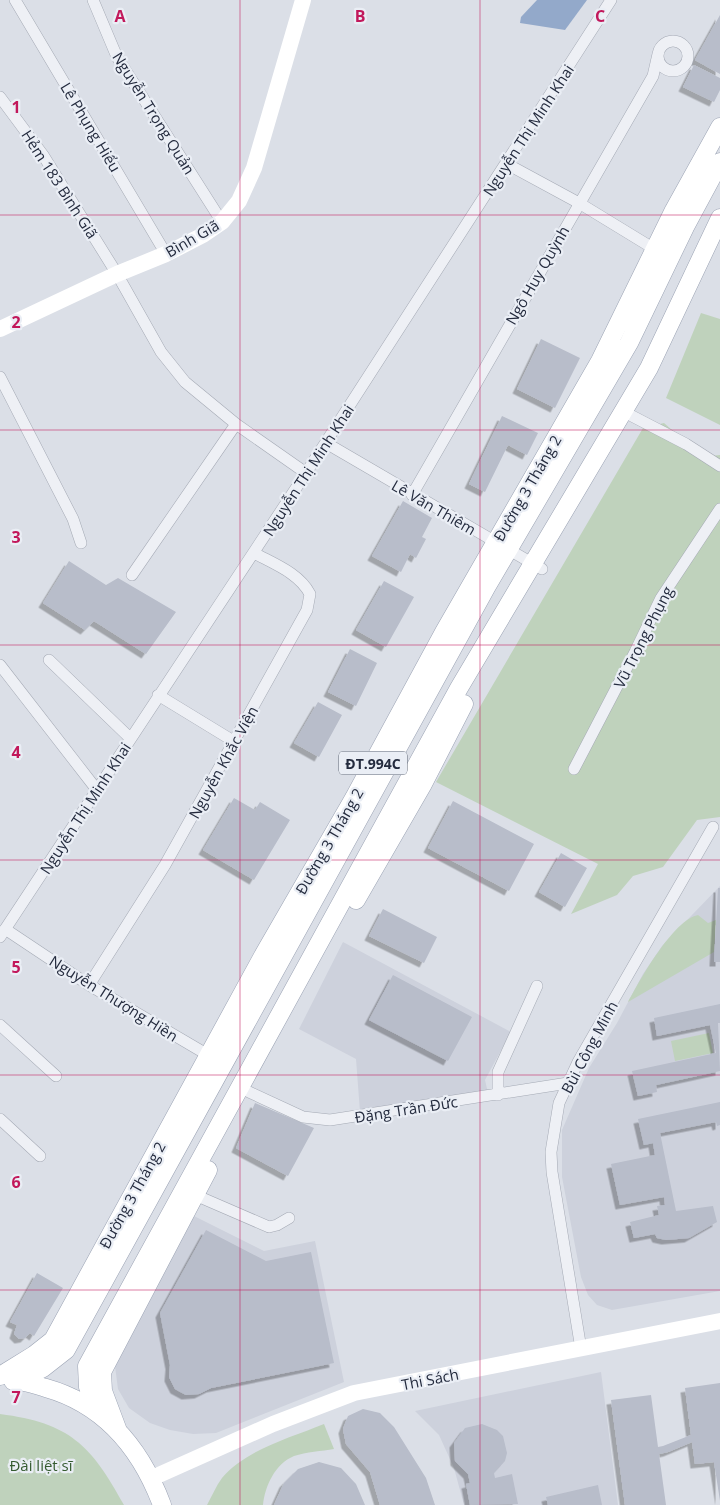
<svg xmlns="http://www.w3.org/2000/svg" width="720" height="1505" font-family="'Open Sans',sans-serif">
<defs>
<filter id="shadow"><feDropShadow dx="-4.5" dy="4.5" stdDeviation="0" flood-color="#0004"/></filter>
</defs>
<rect width="100%" height="100%" fill="#dbdfe7"/>
<!-- built -->
<path fill="#cdd1dc" d="M 720,886 L 720,1291 L 612,1310 L 597,1305 L 588,1295 L 581,1277 L 562,1177 L 562,1130 L 589,1068 L 617,1023 L 643,974 L 662,946 Z
M 343,942 L 511,1032 L 485,1080 L 488,1093 L 360,1112 L 356,1059 L 299,1029 Z
M 190,1214 L 264,1251 L 315,1241 L 344,1382 L 216,1433 L 193,1434 L 170,1430 L 150,1423 L 129,1408 L 118,1389 L 115,1366 L 119,1351 Z
M 601,1372 L 618,1505 L 464,1505 L 454,1468 L 439,1435 L 415,1411 Z"/>
<!-- green -->
<path fill="#bfd2bc" d="M 701,313 L 720,319 L 720,425 L 666,398 Z
M 664,423 L 703,457 L 720,455 L 720,817 L 697,820 L 663,867 L 633,876 L 617,895 L 571,914 L 598,864 L 436,782 L 643,428 Z
M 698,915 L 708,923 L 716,920 L 714,952 L 628,1002 C 640,980 673,920 698,915 Z
M 709,1033 L 713,1053 L 675,1061 L 671,1041 Z
M 0,1414 C 70,1423 91,1445 124,1505 L 0,1505 Z
M 324,1424 L 334,1449 C 322,1451 306,1452 294,1456 C 275,1464 265,1486 263,1505 L 207,1505 C 212,1496 216,1486 222,1478 C 247,1449 290,1438 324,1424 Z"/>
<!-- water -->
<path fill="#93a9ca" d="M 537,0 L 587,0 L 565,30 L 520,23 L 521,17 Z"/>
<!-- building -->
<path fill="#b8bdca" filter="url(#shadow)" d="M 720,15 L 720,74 L 695,60 Z
M 694,65 L 720,78 L 720,90 L 714,102 L 683,87 Z
M 541,339 L 580,358 L 555,408 L 517,389 Z
M 502,416 L 538,433 L 527,455 L 508,445 L 485,492 L 469,484 Z
M 403,501 L 432,518 L 422,537 L 426,539 L 416,558 L 410,554 L 401,572 L 372,556 Z
M 69,561 L 106,585 L 118,578 L 176,612 L 146,654 L 94,621 L 85,630 L 43,603 Z
M 384,581 L 414,597 L 386,647 L 356,630 Z
M 350,649 L 377,663 L 356,706 L 328,692 Z
M 318,702 L 342,715 L 319,757 L 294,743 Z
M 234,798 L 255,810 L 260,802 L 290,820 L 254,880 L 203,850 Z
M 453,801 L 534,844 L 509,891 L 428,848 Z
M 561,853 L 587,868 L 565,907 L 539,892 Z
M 718,888 L 720,888 L 720,962 L 714,962 Z
M 383,909 L 437,937 L 424,963 L 369,936 Z
M 393,975 L 472,1017 L 448,1061 L 369,1020 Z
M 720,1004 L 720,1023 L 718,1023 L 720,1071 L 656,1085 L 657,1092 L 638,1096 L 632,1071 L 716,1053 L 710,1025 L 657,1036 L 654,1018 Z
M 720,1102 L 720,1125 L 717,1126 L 716,1122 L 660,1133 L 676,1211 L 713,1206 L 717,1222 L 689,1238 L 666,1240 L 657,1238 L 655,1234 L 634,1238 L 630,1222 L 659,1215 L 657,1206 L 665,1205 L 664,1197 L 620,1205 L 611,1164 L 655,1155 L 653,1143 L 644,1145 L 638,1119 Z
M 255,1103 L 314,1128 L 288,1176 L 236,1148 Z
M 206,1230 L 266,1261 L 311,1252 L 334,1363 L 211,1388 L 199,1394 L 186,1395 L 175,1389 L 169,1377 L 170,1365 L 160,1313 Z
M 37,1273 L 63,1288 L 34,1336 L 30,1333 L 25,1338 L 19,1339 L 14,1334 L 17,1325 L 10,1322 Z
M 720,1383 L 720,1501 L 714,1462 L 695,1464 L 692,1442 L 668,1452 L 659,1454 L 666,1505 L 625,1505 L 611,1400 L 651,1395 L 658,1447 L 663,1446 L 691,1435 L 685,1388 Z
M 363,1409 L 380,1413 L 394,1427 L 426,1478 L 435,1505 L 380,1505 L 370,1472 L 346,1444 L 343,1429 L 348,1416 Z
M 482,1424 L 497,1430 L 503,1436 L 507,1453 L 505,1461 L 494,1473 L 495,1478 L 512,1474 L 518,1504 L 470,1505 L 466,1484 L 470,1483 L 468,1474 L 455,1461 L 454,1443 L 465,1428 Z
M 319,1462 L 341,1468 L 356,1484 L 365,1505 L 274,1505 L 284,1483 L 298,1469 Z
M 598,1485 L 602,1505 L 548,1505 L 546,1497 Z"/>
<g fill="none" stroke-linecap="round" stroke-linejoin="round">
<defs>
<path id="street" d="M 15,0 L 166,254
M 93,0 L 117,57 L 222,222
M658 56a15 15 0 1 1 30 0a15 15 0 1 1-30 0Z
M 0,97 L 43,155 L 117,274 L 161,352 L 185,382 L 236,424 L 306,473
M 507,164 L 579,203 L 656,250
M 0,377 L 73,519 L 81,543
M 632,416 L 686,444 L 720,466
M 326,443 L 542,569
M 412,495 L 653,76 L 658,54
M 132,575 L 236,424
M 49,660 L 130,738
M 0,665 L 97,790
M 158,695 L 235,742
M 574,769 L 635,652 L 661,598 L 720,509
M 5,929 L 89,985 L 208,1055 L 215,1056
M 0,937 L 306,473 L 611,0
M 89,985 L 165,865 L 307,610 L 310,594 C 299,573 274,564 254,553
M 0,1025 L 56,1076
M 249,1092 L 303,1117 L 330,1120 L 568,1083
M 498,1095 L 498,1072 L 537,986
M 0,1119 L 40,1156
M 195,1195 L 269,1227 L 277,1225 L 289,1218
M 581,1349 L 552,1172 L 551,1152 L 559,1103 L 578,1062 L 713,827"/>
<path id="primary" d="M 356,900 L 423,784 L 464,704
M 0,1376 L 34,1355 L 53,1340 L 264,954 L 354,798 L 444,632 L 600,361 L 674,210 L 720,127
M 20,1380 L 43,1368 L 66,1350 L 487,586 L 629,343 L 685,227 L 720,162
M 13,1381 C 24,1380 35,1385 46,1388 C 106,1405 141,1449 162,1505
M 98,1412 L 88,1387 L 87,1366 L 459,688 L 649,368 L 720,218
M 118,1431 L 103,1391 L 102,1372 L 208,1170"/>
</defs>
<!-- street casing -->
<use href="#street" stroke="#a4a9b4" stroke-width="12"/>
<!-- primary casing -->
<use href="#primary" stroke="#9aa2b3" stroke-width="19"/>
<!-- street -->
<use href="#street" stroke="#eef0f5" stroke-width="11"/>
<!-- secondary -->
<path stroke="#fff" stroke-width="16" d="M 0,329 L 117,274 L 166,254 L 203,235 L 222,222 L 239,201 L 254,168 L 303,0
M 152,1478 L 273,1424 L 354,1393 L 720,1321"/>
<!-- primary -->
<use href="#primary" stroke="#fff" stroke-width="18"/>
</g>
<!-- grid -->
<path fill="none" stroke="#c2185b" stroke-width="1" stroke-opacity="0.55" d="M 240,0 L 240,1505M 480,0 L 480,1505M 0,215 L 720,215M 0,430 L 720,430M 0,645 L 720,645M 0,860 L 720,860M 0,1075 L 720,1075M 0,1290 L 720,1290"/>
<g text-anchor="middle" dominant-baseline="central" stroke-width="4.5" stroke-linejoin="round" paint-order="stroke">
<!-- shield labels -->
<rect fill="#eaeef5" stroke="#5f6675" stroke-width="1" x="339" y="751.5" width="68" height="23" rx="4"/>
<g font-size="14" font-weight="bold" fill="#242b3e">
<text x="373" y="763">ĐT.994C</text>
</g>
<!-- street labels -->
<g font-size="15" fill="#242b3e" stroke="#eaeef5">
<text transform="translate(154 113) rotate(58)">Nguyễn Trọng Quản</text>
<text transform="translate(91 127) rotate(59)">Lê Phụng Hiểu</text>
<text transform="translate(528 130) rotate(-57)">Nguyễn Thị Minh Khai</text>
<text transform="translate(60 184) rotate(57)">Hẻm 183 Bình Giã</text>
<text transform="translate(192 238) rotate(-30)">Bình Giã</text>
<text transform="translate(537 275) rotate(-60)">Ngô Huy Quỳnh</text>
<text transform="translate(308 470) rotate(-57)">Nguyễn Thị Minh Khai</text>
<text transform="translate(527 488) rotate(-60)">Đường 3 Tháng 2</text>
<text transform="translate(434 507) rotate(30)">Lê Văn Thiêm</text>
<text transform="translate(643 637) rotate(-63)">Vũ Trọng Phụng</text>
<text transform="translate(223 762) rotate(-61)">Nguyễn Khắc Viện</text>
<text transform="translate(85 808) rotate(-57)">Nguyễn Thị Minh Khai</text>
<text transform="translate(329 841) rotate(-60)">Đường 3 Tháng 2</text>
<text transform="translate(114 998) rotate(32)">Nguyễn Thượng Hiền</text>
<text transform="translate(589 1047) rotate(-62)">Bùi Công Minh</text>
<text transform="translate(406 1109) rotate(-9)">Đặng Trần Đức</text>
<text transform="translate(132 1195) rotate(-61)">Đường 3 Tháng 2</text>
<text transform="translate(430 1379) rotate(-11)">Thi Sách</text>
</g>
<!-- park labels -->
<g font-size="15" fill="#355b30" stroke="#eaeef5">
<text x="41" y="1465">Đài liệt sĩ</text>
</g>
</g>
<g font-size="16" text-anchor="middle" font-weight="bold" fill="#c2185b" stroke="#eaeef5" stroke-width="4.5" stroke-linejoin="round" paint-order="stroke">
<text x="120" y="22">A</text>
<text x="360" y="22">B</text>
<text x="600" y="22">C</text>
<text x="16" y="113">1</text>
<text x="16" y="328">2</text>
<text x="16" y="543">3</text>
<text x="16" y="758">4</text>
<text x="16" y="973">5</text>
<text x="16" y="1188">6</text>
<text x="16" y="1403">7</text>
</g>
</svg>
